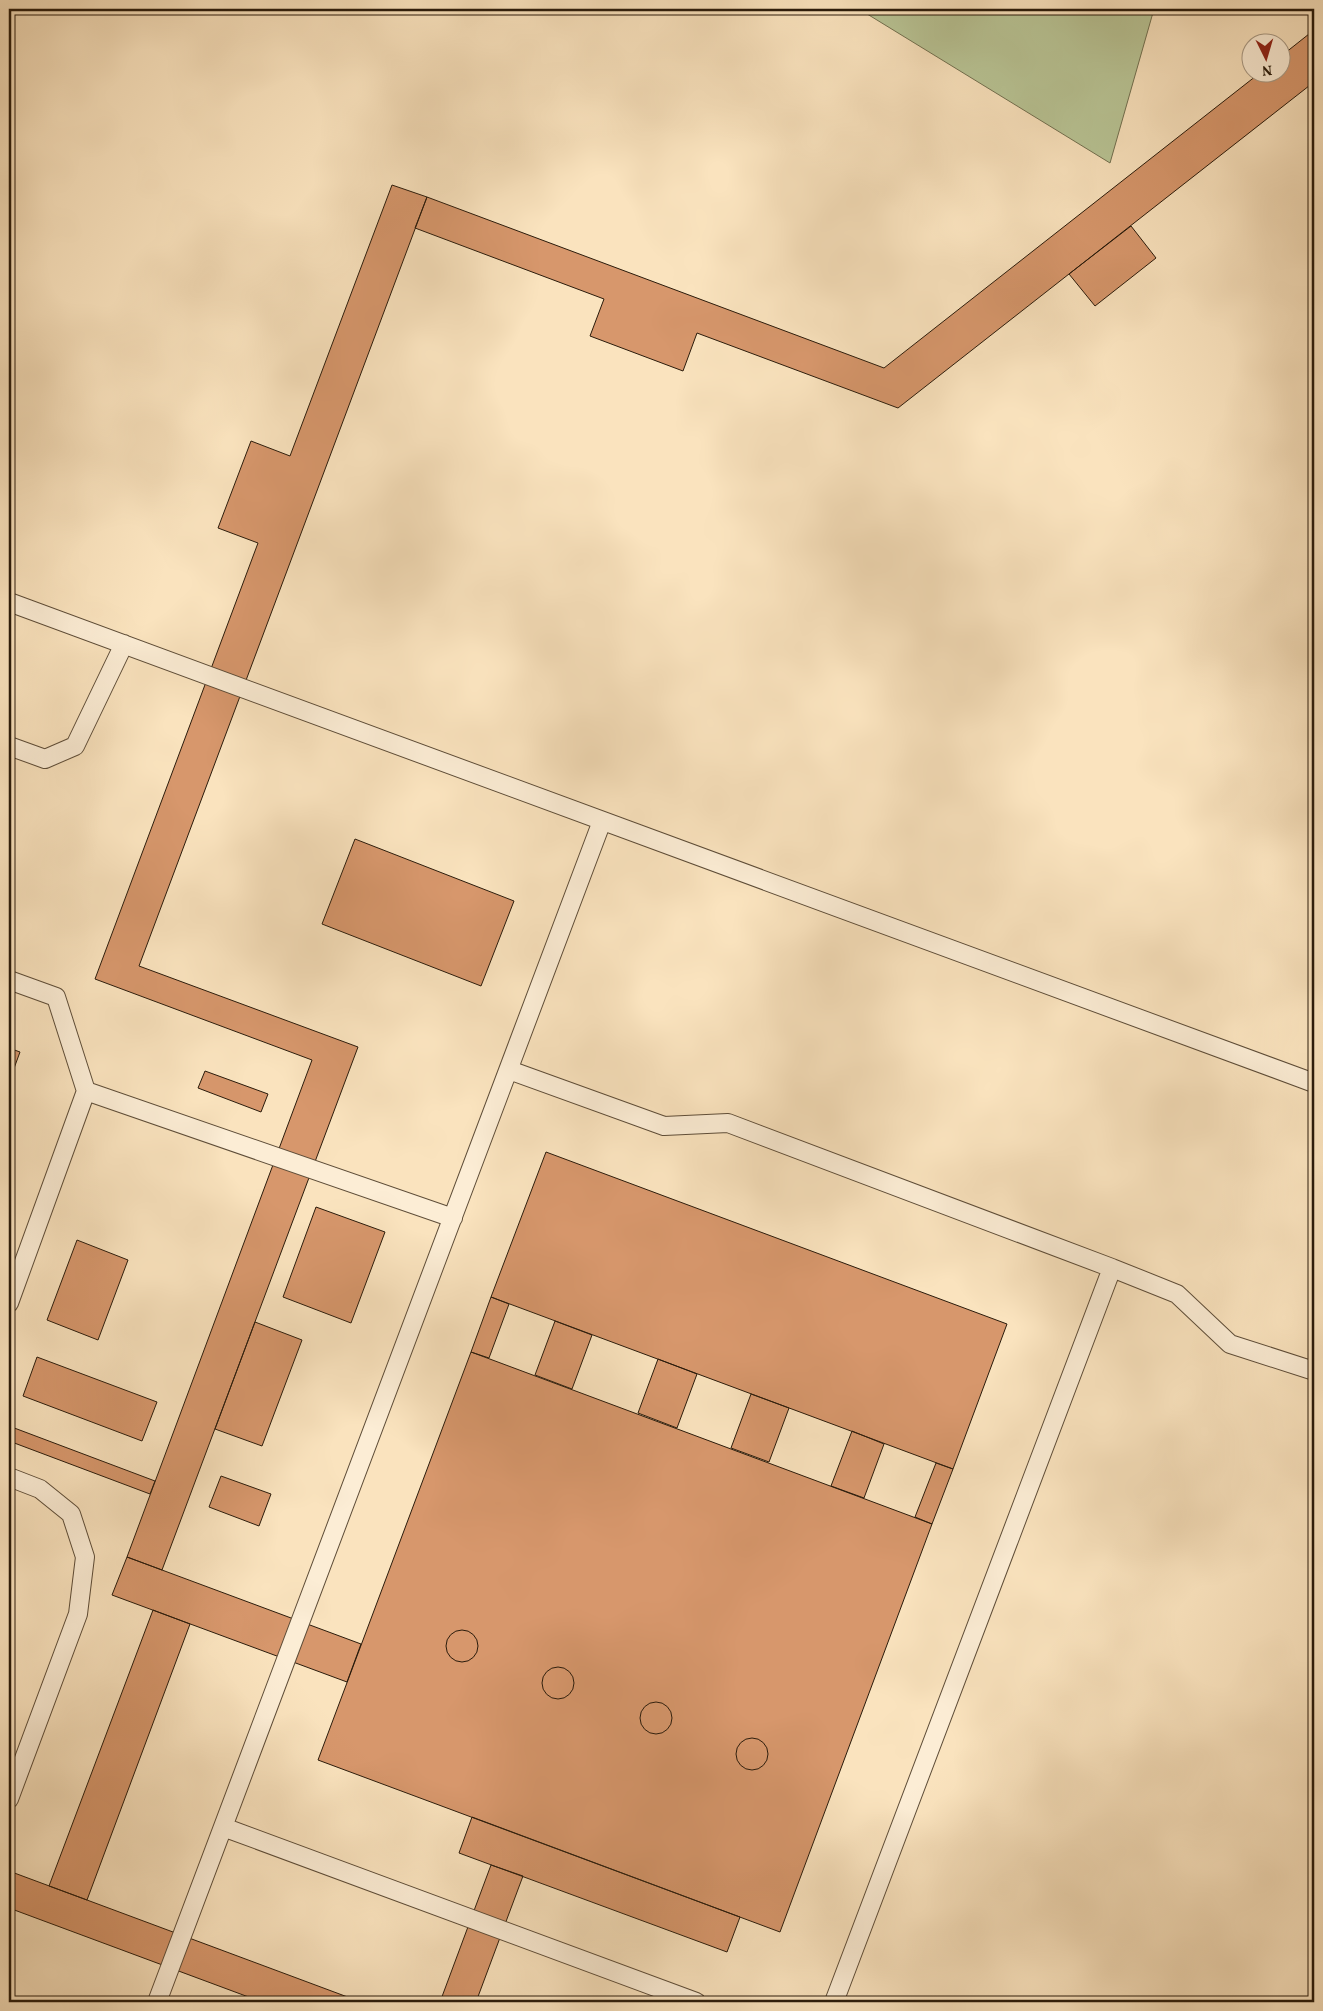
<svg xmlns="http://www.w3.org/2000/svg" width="1323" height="2011" font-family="Vollkorn,serif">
<rect width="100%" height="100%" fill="#fae3be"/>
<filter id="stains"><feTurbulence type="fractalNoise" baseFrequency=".004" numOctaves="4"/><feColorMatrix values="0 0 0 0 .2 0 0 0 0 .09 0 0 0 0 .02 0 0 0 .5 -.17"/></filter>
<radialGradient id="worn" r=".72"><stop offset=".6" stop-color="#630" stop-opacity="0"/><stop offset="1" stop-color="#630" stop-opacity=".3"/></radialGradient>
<!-- green -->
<path fill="#b9c596" stroke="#727050" d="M 859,9 L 1154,9 L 1110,163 Z"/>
<!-- building -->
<path fill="#d7976c" stroke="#2a1b0b" d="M 1314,30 L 1314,82 L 898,408 L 697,333 L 683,371 L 590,336 L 604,299 L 415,228 L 427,197 L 884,368 L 1261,72 L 1280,72 L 1280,57 Z
M 392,185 L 427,197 L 139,966 L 358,1047 L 162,1570 L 127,1557 L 312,1060 L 95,979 L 258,543 L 218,528 L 251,441 L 290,456 Z
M 1131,226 L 1156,258 L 1095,306 L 1069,274 Z
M 355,839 L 514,901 L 481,986 L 322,924 Z
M 9,1048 L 20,1052 L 9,1082 Z
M 205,1071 L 268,1094 L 261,1112 L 198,1088 Z
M 546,1152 L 1007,1324 L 953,1469 L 491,1297 Z
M 316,1207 L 385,1232 L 351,1323 L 283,1297 Z
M 77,1240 L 128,1260 L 98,1340 L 47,1320 Z
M 491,1297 L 509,1304 L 489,1358 L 471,1352 Z
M 555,1321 L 592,1335 L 572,1389 L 535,1375 Z
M 255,1322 L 302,1340 L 262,1446 L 215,1429 Z
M 471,1352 L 932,1524 L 780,1932 L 318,1760 Z
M 37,1357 L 157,1402 L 142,1441 L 23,1396 Z
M 658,1359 L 697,1374 L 677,1428 L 638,1413 Z
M 751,1394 L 789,1408 L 769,1462 L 731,1448 Z
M 9,1426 L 155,1481 L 150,1494 L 9,1441 Z
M 852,1431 L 884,1444 L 864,1498 L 831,1486 Z
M 936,1463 L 953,1469 L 932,1524 L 915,1517 Z
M 221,1476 L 271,1494 L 259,1526 L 209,1507 Z
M 127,1557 L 361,1644 L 347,1682 L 112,1595 Z
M 153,1610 L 190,1624 L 87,1900 L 49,1886 Z
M446 1646a16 16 0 1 1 32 0a16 16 0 1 1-32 0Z
M542 1683a16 16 0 1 1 32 0a16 16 0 1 1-32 0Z
M640 1718a16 16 0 1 1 32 0a16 16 0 1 1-32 0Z
M736 1754a16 16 0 1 1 32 0a16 16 0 1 1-32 0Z
M 472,1817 L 740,1917 L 727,1952 L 459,1853 Z
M 491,1865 L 523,1876 L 476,2002 L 440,2002 Z
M 9,1871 L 87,1900 L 361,2002 L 262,2002 L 9,1908 Z"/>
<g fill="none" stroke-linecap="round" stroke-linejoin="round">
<defs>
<path id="lane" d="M 9,602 L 1314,1083
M 9,746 L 45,759 L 75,746 L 124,644
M 9,980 L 56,997 L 86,1091 L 453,1218
M 509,1070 L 664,1126 L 728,1123 L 1112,1268 L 834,2002
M 1112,1268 L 1177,1294 L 1230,1344 L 1314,1371
M 9,1303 L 86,1091
M 9,1477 L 40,1489 L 71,1514 L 85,1557 L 78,1614 L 9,1799
M 223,1827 L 696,2002
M 157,2002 L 602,821"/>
</defs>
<!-- lane casing -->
<use href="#lane" stroke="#5e4d38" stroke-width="20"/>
<!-- lane -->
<use href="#lane" stroke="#fcedd5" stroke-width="18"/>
</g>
<!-- margin -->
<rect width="1323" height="2011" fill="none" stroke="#fae3be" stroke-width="30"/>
<rect x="10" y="10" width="1303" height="1991" fill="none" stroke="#2a1b0b" stroke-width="2.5"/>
<rect x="15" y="15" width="1293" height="1981" fill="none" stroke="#2a1b0b"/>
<!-- north arrow -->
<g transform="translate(1266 58) rotate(175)"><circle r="24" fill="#fcedd5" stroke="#a89984"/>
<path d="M0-4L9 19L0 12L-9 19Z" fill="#8f2418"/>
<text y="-8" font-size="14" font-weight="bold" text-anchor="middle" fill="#2a1b0b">N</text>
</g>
<rect width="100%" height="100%" filter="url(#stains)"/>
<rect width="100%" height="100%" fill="url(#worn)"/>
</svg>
